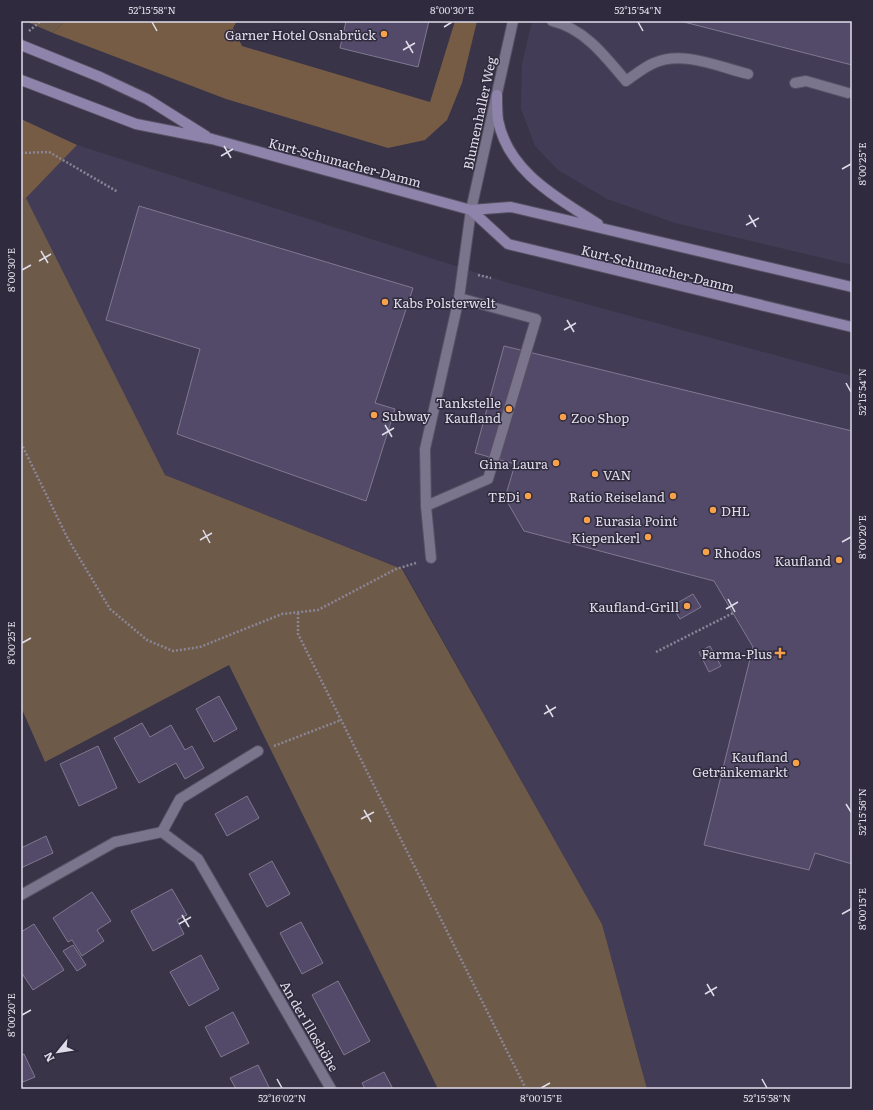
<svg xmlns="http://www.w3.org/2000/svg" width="873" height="1110" font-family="Literata,serif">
<rect width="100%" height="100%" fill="#393448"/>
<!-- built -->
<path fill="#433c56" d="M 532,21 L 852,21 L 852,265 L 675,223 L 607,199 L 558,170 L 535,146 L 521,109 L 522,64 Z
M 77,145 L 509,283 L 852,376 L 852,1089 L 647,1089 L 602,924 L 403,569 L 165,475 L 26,198 Z"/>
<!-- green -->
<path fill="#6e5a49" d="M 25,21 L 65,21 L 53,33 Z
M 26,198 L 165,475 L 402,569 L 602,924 L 647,1089 L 438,1089 L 229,665 L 45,762 L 21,707 L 21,201 Z"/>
<!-- forest -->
<path fill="#765c45" d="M 65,21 L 237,21 L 233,28 L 242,46 L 430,102 L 455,21 L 477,21 L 462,83 L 447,120 L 425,140 L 388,148 L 226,99 L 53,33 Z
M 21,119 L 77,145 L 26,198 L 21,201 Z"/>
<!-- building -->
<path fill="#524a68" stroke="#7f7990" d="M 346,21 L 429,21 L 418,67 L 340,48 Z
M 680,21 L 852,21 L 852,65 Z
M 139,206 L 413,288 L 375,403 L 395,409 L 366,501 L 177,434 L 200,349 L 106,320 Z
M 504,346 L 852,431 L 852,864 L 815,853 L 809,870 L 704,845 L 753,647 L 714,581 L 524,531 L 505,498 L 515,464 L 475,453 Z
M 693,594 L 701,607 L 680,619 L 672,606 Z
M 710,646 L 721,666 L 709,672 L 699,652 Z
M 219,696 L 237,729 L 214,742 L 196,709 Z
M 142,723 L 150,737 L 171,725 L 185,750 L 192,746 L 204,768 L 185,779 L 176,763 L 139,783 L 114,738 Z
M 98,746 L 117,788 L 79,806 L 60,764 Z
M 247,796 L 259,818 L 227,836 L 215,814 Z
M 46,836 L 53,853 L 21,868 L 21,848 Z
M 272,861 L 290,894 L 267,907 L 249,874 Z
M 172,889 L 187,915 L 177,920 L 184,934 L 153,951 L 131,911 Z
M 92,892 L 111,921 L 97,930 L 104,941 L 82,956 L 72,940 L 68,942 L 53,918 Z
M 301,922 L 323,963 L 302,974 L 280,933 Z
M 34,924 L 64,970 L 33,990 L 21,972 L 21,932 Z
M 73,945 L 86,965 L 77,971 L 63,951 Z
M 201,955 L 219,989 L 189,1006 L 170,972 Z
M 338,981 L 370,1041 L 344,1055 L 312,995 Z
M 233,1012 L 249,1043 L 221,1057 L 205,1027 Z
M 24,1054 L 35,1077 L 23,1082 L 21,1078 L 21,1055 Z
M 258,1065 L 270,1089 L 236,1089 L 230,1078 Z
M 384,1072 L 393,1089 L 365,1089 L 362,1083 Z"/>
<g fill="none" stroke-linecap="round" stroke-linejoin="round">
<defs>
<path id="lane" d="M 552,21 C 585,29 605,56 626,81 C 635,75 644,67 654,63 C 683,50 719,67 748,74
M 795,83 L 806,81 L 848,93
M 426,506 L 488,479 L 536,319 L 459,298
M 162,832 L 180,799 L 258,751"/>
<path id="street" d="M 431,558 L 426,506 L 425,449 L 459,298 L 471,210 L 513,21
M 21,895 L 115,842 L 162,832 L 198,859 L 331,1089"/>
<path id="secondary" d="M 21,45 L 100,77 L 147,99 L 206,136
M 21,80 L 136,124 L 212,139 L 471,210 L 511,207 L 852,287
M 497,95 C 497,103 497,112 498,120 C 508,172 558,198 598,224
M 471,210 L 508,244 L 852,327"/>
</defs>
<!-- lane casing -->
<use href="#lane" stroke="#565163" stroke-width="12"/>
<!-- street casing -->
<use href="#street" stroke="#565163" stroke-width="12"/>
<!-- secondary casing -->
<use href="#secondary" stroke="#565163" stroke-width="12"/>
<!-- path -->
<path stroke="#8a8697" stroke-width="2.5" stroke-dasharray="2 2" stroke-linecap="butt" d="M 29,31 L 41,21
M 21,153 L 49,152 L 118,192
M 478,275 L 491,278
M 21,443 L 68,539 L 110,609 L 147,640 L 173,651 L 200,647 L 282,614 L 318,610 L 396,569 L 416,563
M 298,613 L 298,634 L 526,1089
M 656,652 L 733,613
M 274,746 L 341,720"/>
<!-- lane -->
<use href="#lane" stroke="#7a748c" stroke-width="10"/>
<!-- street -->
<use href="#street" stroke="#7a748c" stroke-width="10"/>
<!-- secondary -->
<use href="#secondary" stroke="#8e84ab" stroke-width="10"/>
</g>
<!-- ticks -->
<path fill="none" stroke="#e0ddea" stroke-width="1.5" d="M 152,22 L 157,31M 638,22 L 643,31M 444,27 L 452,22M 406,41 L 413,53M 403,50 L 415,43M 224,146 L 231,158M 221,156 L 233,149M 842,169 L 851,164M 749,215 L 756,227M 746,225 L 759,218M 41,251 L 48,263M 39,261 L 51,254M 22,270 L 31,265M 567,320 L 574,332M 564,330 L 576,323M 846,383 L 851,392M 385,425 L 392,437M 382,435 L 394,428M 203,530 L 210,543M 200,540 L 212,533M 842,542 L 851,537M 728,599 L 735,612M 726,609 L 738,602M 22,643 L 31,638M 546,705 L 553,717M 544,714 L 556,707M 846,804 L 851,812M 364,810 L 371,822M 361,819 L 374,812M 842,914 L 851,909M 182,915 L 189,927M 179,924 L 191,917M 707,984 L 714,996M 705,994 L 717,987M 22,1015 L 31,1010M 277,1079 L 282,1088M 762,1079 L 767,1088M 541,1088 L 550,1083"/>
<!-- markers -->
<g fill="#f8a14b" stroke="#2f2a3d" stroke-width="1.5">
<circle cx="384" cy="34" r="4"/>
<circle cx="385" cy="302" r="4"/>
<circle cx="509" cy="409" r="4"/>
<circle cx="374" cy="415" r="4"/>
<circle cx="563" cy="417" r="4"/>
<circle cx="556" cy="463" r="4"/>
<circle cx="595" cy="474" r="4"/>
<circle cx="528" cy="496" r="4"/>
<circle cx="673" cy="496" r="4"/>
<circle cx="713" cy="510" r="4"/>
<circle cx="587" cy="520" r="4"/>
<circle cx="648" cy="537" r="4"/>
<circle cx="706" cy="552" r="4"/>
<circle cx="839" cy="560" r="4"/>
<circle cx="687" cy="606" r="4"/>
<path d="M778 647h4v4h4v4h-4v4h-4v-4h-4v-4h4z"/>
<circle cx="796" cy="763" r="4"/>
</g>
<g text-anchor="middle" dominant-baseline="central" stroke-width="3" stroke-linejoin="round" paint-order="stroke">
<!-- poi labels -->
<g font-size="13" fill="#e0ddea" stroke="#2f2a3d" text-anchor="end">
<text x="376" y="34">Garner Hotel Osnabrück</text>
<text x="393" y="302" text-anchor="start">Kabs Polsterwelt</text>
<text x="501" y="402">Tankstelle<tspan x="501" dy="15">Kaufland</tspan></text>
<text x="382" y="415" text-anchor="start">Subway</text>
<text x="571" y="417" text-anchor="start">Zoo Shop</text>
<text x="548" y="463">Gina Laura</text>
<text x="603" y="474" text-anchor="start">VAN</text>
<text x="520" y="496">TEDi</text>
<text x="665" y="496">Ratio Reiseland</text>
<text x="721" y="510" text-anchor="start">DHL</text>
<text x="595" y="520" text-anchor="start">Eurasia Point</text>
<text x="640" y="537">Kiepenkerl</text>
<text x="714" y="552" text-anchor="start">Rhodos</text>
<text x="831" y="560">Kaufland</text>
<text x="679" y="606">Kaufland-Grill</text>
<text x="772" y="653">Farma-Plus</text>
<text x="788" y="756">Kaufland<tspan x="788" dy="15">Getränkemarkt</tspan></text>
</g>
<!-- street labels -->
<g font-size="13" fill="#e0ddea" stroke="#2f2a3d">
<text transform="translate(479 113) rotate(-78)">Blumenhaller Weg</text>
<text transform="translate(345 162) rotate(15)">Kurt-Schumacher-Damm</text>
<text transform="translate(658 268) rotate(14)">Kurt-Schumacher-Damm</text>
<text transform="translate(310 1026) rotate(60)">An der Illoshöhe</text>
</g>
</g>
<!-- border -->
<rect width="873" height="1110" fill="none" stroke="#2f2a3d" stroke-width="44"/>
<!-- north arrow -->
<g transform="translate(58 1052) rotate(240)" stroke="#2f2a3d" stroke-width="3" paint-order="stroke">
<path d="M0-3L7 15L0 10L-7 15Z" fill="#e0ddea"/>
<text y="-6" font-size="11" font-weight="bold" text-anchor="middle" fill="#e0ddea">N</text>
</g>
<rect x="22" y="22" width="829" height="1066" fill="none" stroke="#e0ddea" stroke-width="1.5"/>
<g font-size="10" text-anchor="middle" fill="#e0ddea">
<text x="152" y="14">52°15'58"N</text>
<text x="452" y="14">8°00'30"E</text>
<text x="638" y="14">52°15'54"N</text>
<text transform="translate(862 164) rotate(-90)" y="4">8°00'25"E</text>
<text transform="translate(11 270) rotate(-90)" y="4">8°00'30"E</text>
<text transform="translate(862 392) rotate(-90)" y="4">52°15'54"N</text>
<text transform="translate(862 537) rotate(-90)" y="4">8°00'20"E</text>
<text transform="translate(11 643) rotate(-90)" y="4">8°00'25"E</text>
<text transform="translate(862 812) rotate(-90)" y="4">52°15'56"N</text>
<text transform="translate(862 909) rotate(-90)" y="4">8°00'15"E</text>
<text transform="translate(11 1015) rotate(-90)" y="4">8°00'20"E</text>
<text x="282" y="1102">52°16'02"N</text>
<text x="541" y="1102">8°00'15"E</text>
<text x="767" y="1102">52°15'58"N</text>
</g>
</svg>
